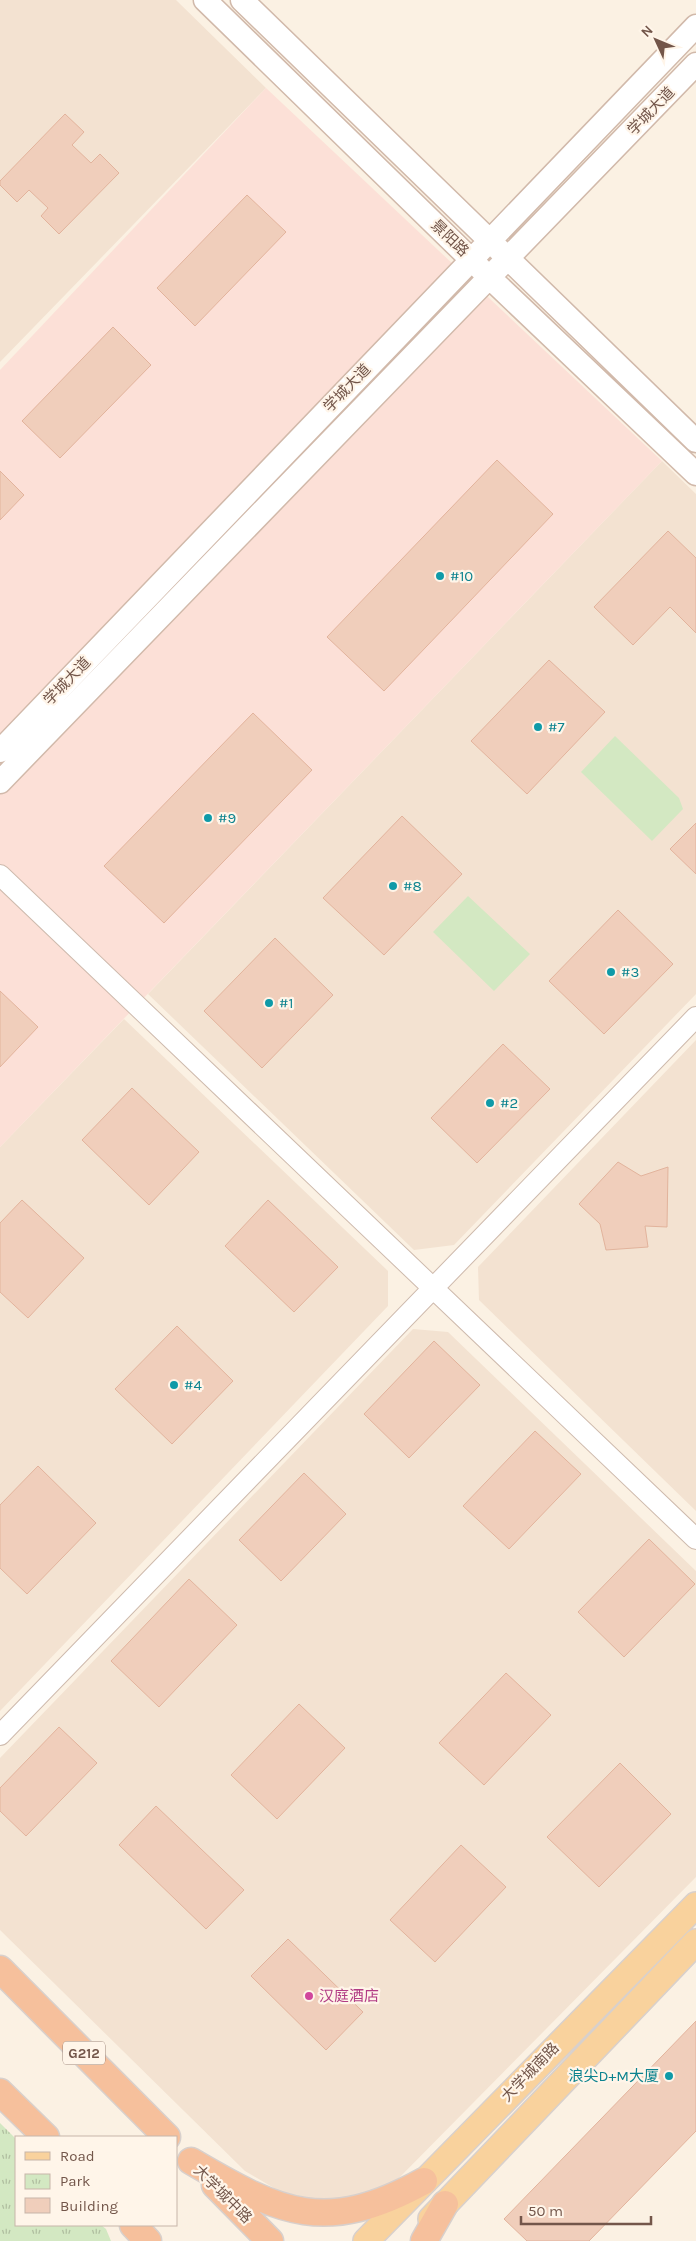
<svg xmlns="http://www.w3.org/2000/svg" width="696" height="2241" font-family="Karla,'Noto Sans SC',sans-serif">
<defs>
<pattern id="park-tufts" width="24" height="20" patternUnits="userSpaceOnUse" patternTransform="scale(1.25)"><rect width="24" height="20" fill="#d3e8c2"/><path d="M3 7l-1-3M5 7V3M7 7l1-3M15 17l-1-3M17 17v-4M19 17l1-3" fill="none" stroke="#b0bfa0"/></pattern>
</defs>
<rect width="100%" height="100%" fill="#fbf1e3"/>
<!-- residential -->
<path fill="#f3e2d1" d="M 0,0 L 176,0 L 266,88 L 0,362 Z
M 662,461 L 696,494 L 696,994 L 454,1245 L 414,1250 L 148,994 Z
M 124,1019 L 388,1271 L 388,1306 L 0,1711 L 0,1147 Z
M 696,1040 L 696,1511 L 479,1300 L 478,1267 Z
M 413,1329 L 448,1332 L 696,1571 L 696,1877 L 396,2181 L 359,2199 L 318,2201 L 279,2191 L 245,2171 L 0,1930 L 0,1758 Z"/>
<!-- commercial -->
<path fill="#fce0d7" d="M 266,88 L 662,461 L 0,1147 L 0,370 Z"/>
<!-- grass -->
<path fill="#d3e8c2" d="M 615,736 L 679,798 L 683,809 L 652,841 L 581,772 Z
M 468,896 L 530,954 L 494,991 L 433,932 Z"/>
<!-- park -->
<path fill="url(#park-tufts)" d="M 0,2123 L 16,2139 L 16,2225 L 101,2225 L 106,2229 L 111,2241 L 0,2241 Z"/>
<!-- building -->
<path fill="#f0cebb" stroke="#e2b39c" d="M 65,114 L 84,132 L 72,145 L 91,163 L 100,154 L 119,173 L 59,234 L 41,216 L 48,208 L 29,190 L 17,202 L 0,185 L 0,181 Z
M 247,195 L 286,232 L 195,326 L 157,288 Z
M 113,327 L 151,365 L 60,458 L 22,421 Z
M 497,460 L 553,514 L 384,691 L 327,637 Z
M 0,471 L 24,495 L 0,520 Z
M 668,531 L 696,558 L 696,633 L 670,607 L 633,645 L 594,607 Z
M 549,660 L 605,712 L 527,794 L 471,741 Z
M 253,713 L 312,770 L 164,923 L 104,866 Z
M 402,816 L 462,874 L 384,955 L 323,898 Z
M 696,823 L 696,874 L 670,849 Z
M 618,910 L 673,964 L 604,1034 L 549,981 Z
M 275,938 L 333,995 L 262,1068 L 204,1011 Z
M 0,991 L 38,1027 L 0,1067 Z
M 503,1044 L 550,1089 L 477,1163 L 431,1118 Z
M 132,1088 L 199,1152 L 149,1205 L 82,1140 Z
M 618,1162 L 641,1176 L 668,1167 L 667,1227 L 645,1226 L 648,1247 L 606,1250 L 600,1224 L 579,1204 Z
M 22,1200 L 84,1258 L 28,1318 L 0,1292 L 0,1223 Z
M 268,1200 L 338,1267 L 294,1312 L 225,1246 Z
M 177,1326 L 233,1381 L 172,1444 L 115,1389 Z
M 434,1341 L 480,1385 L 409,1458 L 364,1414 Z
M 535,1431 L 581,1474 L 509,1549 L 463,1506 Z
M 38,1466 L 96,1523 L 27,1594 L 0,1568 L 0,1505 Z
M 304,1473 L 346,1514 L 281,1581 L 239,1540 Z
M 649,1539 L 695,1584 L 624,1657 L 578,1612 Z
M 189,1579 L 237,1625 L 159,1707 L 111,1661 Z
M 506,1673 L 551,1715 L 484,1785 L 439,1743 Z
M 299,1704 L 345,1748 L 277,1819 L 231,1775 Z
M 59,1727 L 97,1763 L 26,1836 L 0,1811 L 0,1788 Z
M 620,1763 L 671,1814 L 599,1887 L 547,1837 Z
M 156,1806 L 244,1890 L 206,1929 L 119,1845 Z
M 461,1845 L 506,1887 L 435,1962 L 390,1920 Z
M 288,1939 L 363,2012 L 326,2050 L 251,1976 Z
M 696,2021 L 696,2131 L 589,2241 L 527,2241 L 504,2219 Z"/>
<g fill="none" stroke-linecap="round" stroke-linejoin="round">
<defs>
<path id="tertiary" d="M 0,875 L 696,1539
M 0,1735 L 696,1017"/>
<path id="secondary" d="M 205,0 L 490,278 L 696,474
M 242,0 L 696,441
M 0,751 L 696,26
M 0,782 L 696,64"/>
<path id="primary" d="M 431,2219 L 696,1942
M 366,2241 L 696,1905"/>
<path id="trunk" d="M 0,1969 L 167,2137
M 0,2092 L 46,2137
M 191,2161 C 281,2214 326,2235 424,2181
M 215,2185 L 270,2241
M 133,2225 L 148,2241
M 424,2241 L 445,2204"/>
</defs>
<!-- tertiary casing -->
<use href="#tertiary" stroke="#cebaad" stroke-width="22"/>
<!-- secondary casing -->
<use href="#secondary" stroke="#d1b9aa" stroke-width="25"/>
<!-- primary casing -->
<use href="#primary" stroke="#d8d0cc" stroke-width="28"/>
<!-- trunk casing -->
<use href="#trunk" stroke="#d8d0cc" stroke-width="29"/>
<!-- tertiary -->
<use href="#tertiary" stroke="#fff" stroke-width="20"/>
<!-- secondary -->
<use href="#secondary" stroke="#fff" stroke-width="22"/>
<!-- primary -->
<use href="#primary" stroke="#f9d29d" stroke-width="25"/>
<!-- trunk -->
<use href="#trunk" stroke="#f6c09c" stroke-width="26"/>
</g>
<!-- markers -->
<g fill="#0f9aa8" stroke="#fff5e9" stroke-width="2">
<circle cx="440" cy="576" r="5"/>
<circle cx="538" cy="727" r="5"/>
<circle cx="208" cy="818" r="5"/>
<circle cx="393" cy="886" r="5"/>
<circle cx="611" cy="972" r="5"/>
<circle cx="269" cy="1003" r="5"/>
<circle cx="490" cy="1103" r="5"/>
<circle cx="174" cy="1385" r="5"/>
<circle cx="669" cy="2076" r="5"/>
</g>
<circle fill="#d1479c" stroke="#fff5e9" stroke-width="2" cx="309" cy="1996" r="5"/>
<g text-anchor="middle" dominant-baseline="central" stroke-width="4.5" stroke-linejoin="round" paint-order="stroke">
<!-- shield labels -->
<rect fill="#fff5e9" stroke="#9d867a" stroke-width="1" x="63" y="2041.5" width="42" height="23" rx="4"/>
<g font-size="14" font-weight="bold" fill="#73564a">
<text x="84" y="2053">G212</text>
</g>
<!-- street labels -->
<g font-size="15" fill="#73564a" stroke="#fff5e9">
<text transform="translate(651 111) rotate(-46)">学城大道</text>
<text transform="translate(450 238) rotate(44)">景阳路</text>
<text transform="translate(347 388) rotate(-46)">学城大道</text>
<text transform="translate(67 681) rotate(-46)">学城大道</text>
<text transform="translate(530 2072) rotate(-46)">大学城南路</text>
<text transform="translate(223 2194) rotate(45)">大学城中路</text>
</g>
<!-- culture labels -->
<g font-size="15" fill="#0d838f" stroke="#fff5e9" text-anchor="start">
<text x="450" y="576">#10</text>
<text x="548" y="727">#7</text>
<text x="218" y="818">#9</text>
<text x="403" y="886">#8</text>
<text x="621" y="972">#3</text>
<text x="279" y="1003">#1</text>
<text x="500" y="1103">#2</text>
<text x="184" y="1385">#4</text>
<text x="659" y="2076" text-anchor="end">浪尖D+M大厦</text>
</g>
<!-- hotel labels -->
<g font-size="15" fill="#b23c85" stroke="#fff5e9" text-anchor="start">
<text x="319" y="1996">汉庭酒店</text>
</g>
</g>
<!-- legend -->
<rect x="15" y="2136" width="162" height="90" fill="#fff5e9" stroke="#c7b5a9"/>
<rect x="25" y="2152" width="25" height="8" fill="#f9d29d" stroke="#c7b5a9"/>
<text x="60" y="2161" font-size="15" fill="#73564a">Road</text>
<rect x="25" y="2174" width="25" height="15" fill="url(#park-tufts)" stroke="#c7b5a9"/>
<text x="60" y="2186" font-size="15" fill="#73564a">Park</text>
<rect x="25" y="2198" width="25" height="15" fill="#f0cebb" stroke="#c7b5a9"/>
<text x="60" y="2211" font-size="15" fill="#73564a">Building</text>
<!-- north arrow -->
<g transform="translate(656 40) rotate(314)" stroke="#fff5e9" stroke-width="4" paint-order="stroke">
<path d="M0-4L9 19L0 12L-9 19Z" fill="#73564a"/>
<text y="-8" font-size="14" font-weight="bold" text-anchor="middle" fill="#73564a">N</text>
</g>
<!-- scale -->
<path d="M521 2216v8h130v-8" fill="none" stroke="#73564a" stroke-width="2.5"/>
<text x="528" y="2216" font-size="15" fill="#73564a" stroke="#fff5e9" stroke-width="4" paint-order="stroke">50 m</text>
</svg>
